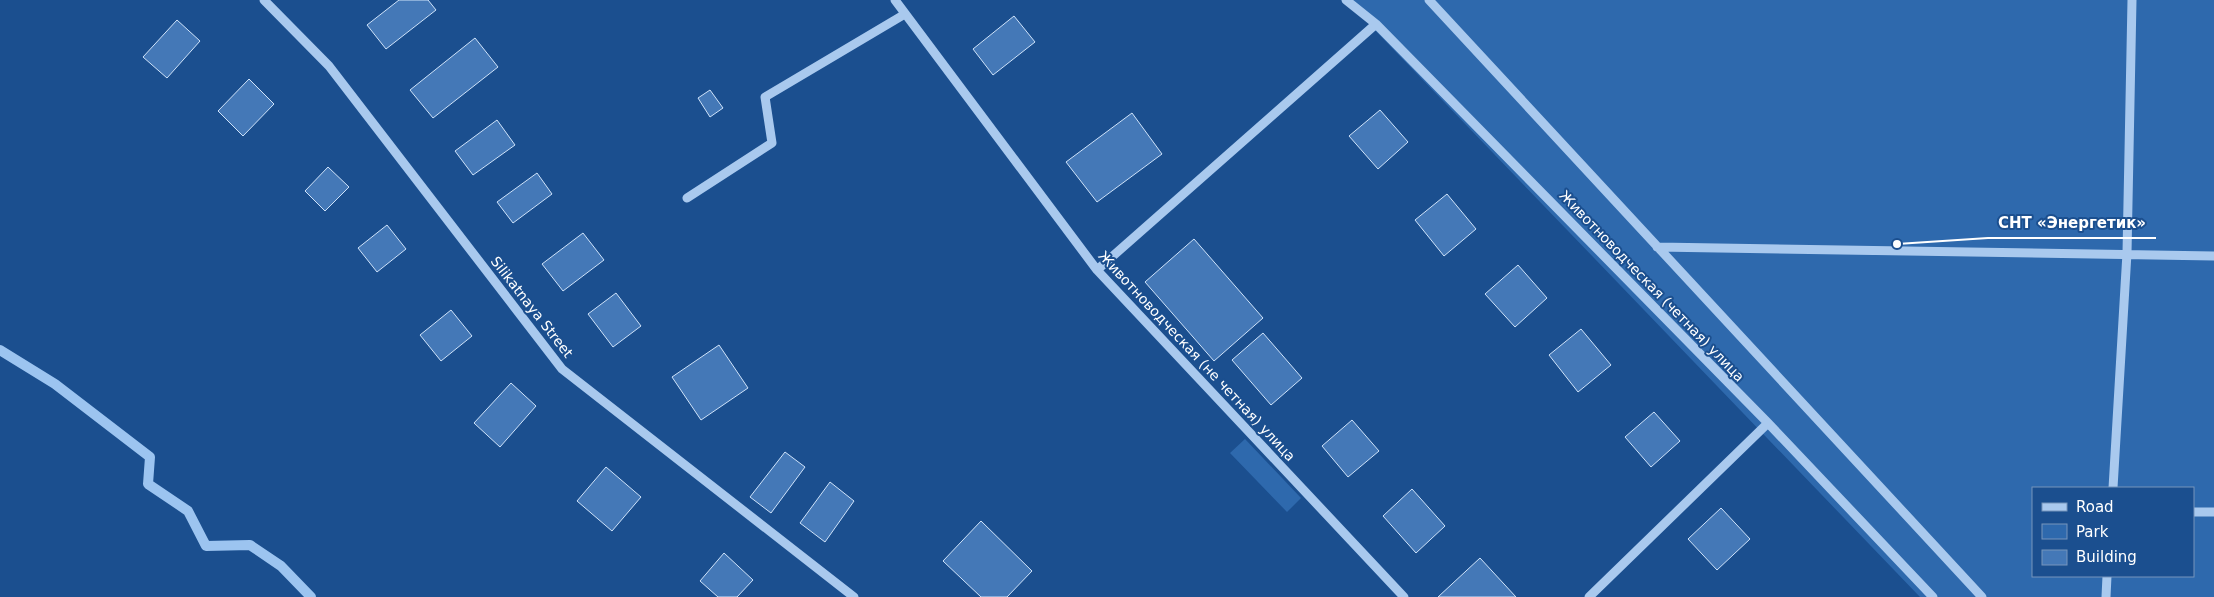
<svg xmlns="http://www.w3.org/2000/svg" width="2214" height="597" font-family="'DejaVu Sans',sans-serif">
<rect width="100%" height="100%" fill="#1b4f8f"/>
<!-- green -->
<path fill="#2e69ad" fill-rule="evenodd" d="M 1346,0 L 2214,0 L 2214,597 L 1920,597 ZM 2033,488 L 2193,488 L 2193,576 L 2033,576 Z
M 1245,439 L 1301,498 L 1287,512 L 1230,453 Z"/>
<g fill="none" stroke-linecap="round" stroke-linejoin="round">
<!-- stream -->
<path stroke="#9cc4f0" stroke-width="10" d="M 0,350 L 55,384 L 150,457 L 148,484 L 188,511 L 206,546 L 250,545 L 281,566 L 311,597"/>
</g>
<!-- building -->
<path fill="#4478b7" stroke="#cfe3fa" d="M 399,0 L 428,0 L 436,10 L 386,49 L 367,25 Z
M 1014,16 L 1035,42 L 993,75 L 973,49 Z
M 177,20 L 200,41 L 167,78 L 143,57 Z
M 475,38 L 498,67 L 433,118 L 410,90 Z
M 249,79 L 274,104 L 243,136 L 218,111 Z
M 710,90 L 723,108 L 710,117 L 698,98 Z
M 1380,110 L 1408,142 L 1378,169 L 1349,136 Z
M 1132,113 L 1162,154 L 1097,202 L 1066,162 Z
M 497,120 L 515,145 L 473,175 L 455,151 Z
M 328,167 L 349,187 L 325,211 L 305,191 Z
M 537,173 L 552,194 L 513,223 L 497,202 Z
M 1447,194 L 1476,229 L 1444,256 L 1415,220 Z
M 387,225 L 406,249 L 377,272 L 358,248 Z
M 583,233 L 604,260 L 563,291 L 542,264 Z
M 1194,239 L 1263,318 L 1214,361 L 1145,282 Z
M 1518,265 L 1547,298 L 1515,327 L 1485,294 Z
M 616,293 L 641,326 L 613,347 L 588,314 Z
M 451,310 L 472,336 L 441,361 L 420,335 Z
M 1581,329 L 1611,365 L 1578,392 L 1549,355 Z
M 1263,333 L 1302,378 L 1271,405 L 1232,360 Z
M 719,345 L 748,388 L 701,420 L 672,377 Z
M 511,383 L 536,406 L 500,447 L 474,423 Z
M 1654,412 L 1680,441 L 1651,467 L 1625,437 Z
M 1352,420 L 1379,451 L 1348,477 L 1322,446 Z
M 785,452 L 805,467 L 771,513 L 750,497 Z
M 606,467 L 641,497 L 612,531 L 577,501 Z
M 830,482 L 854,501 L 825,542 L 800,523 Z
M 1412,489 L 1445,526 L 1416,553 L 1383,516 Z
M 1721,508 L 1750,539 L 1717,570 L 1688,539 Z
M 981,521 L 1032,571 L 1007,597 L 981,597 L 943,561 Z
M 724,553 L 753,580 L 737,597 L 718,597 L 700,581 Z
M 1480,558 L 1516,597 L 1438,597 Z"/>
<g fill="none" stroke-linecap="round" stroke-linejoin="round">
<!-- minor -->
<path stroke="#a9c9ee" stroke-width="9" d="M 264,0 L 329,66 L 562,369 L 854,597
M 895,0 L 1097,270 L 1404,597
M 1346,0 L 1376,24 L 1768,423 L 1933,597
M 1429,0 L 1982,597
M 687,198 L 772,143 L 765,97 L 905,14
M 1657,247 L 2214,256
M 1097,270 L 1376,24
M 2113,488 L 2127,253 L 2132,0
M 2193,512 L 2214,512
M 1589,597 L 1768,423
M 2106,597 L 2107,576"/>
</g>
<g text-anchor="middle" dominant-baseline="central" stroke-width="4" stroke-linejoin="round" paint-order="stroke">
<!-- street labels -->
<g font-size="14" fill="#fff" stroke="#1b4f8f">
<text transform="translate(1652 286) rotate(46)">Животноводческая (четная) улица</text>
<text transform="translate(532 307) rotate(52)">Silikatnaya Street</text>
<text transform="translate(1197 356) rotate(47)">Животноводческая (не четная) улица</text>
</g>
</g>
<!-- callouts -->
<path fill="none" stroke="#fff" stroke-width="2" d="M1897 244L1988 238H2156"/>
<circle fill="#fff" stroke="#1b4f8f" stroke-width="2" cx="1897" cy="244" r="5"/>
<g font-size="15" text-anchor="middle" font-weight="bold" fill="#fff" stroke="#1b4f8f" stroke-width="4" stroke-linejoin="round" paint-order="stroke">
<text x="2072" y="228">СНТ «Энергетик»</text>
</g>
<!-- legend -->
<rect x="2032" y="487" width="162" height="90" fill="#1b4f8f" stroke="#7695bc"/>
<rect x="2042" y="503" width="25" height="8" fill="#a9c9ee" stroke="#7695bc"/>
<text x="2076" y="512" font-size="15" fill="#ffffff">Road</text>
<rect x="2042" y="524" width="25" height="15" fill="#2e69ad" stroke="#7695bc"/>
<text x="2076" y="537" font-size="15" fill="#ffffff">Park</text>
<rect x="2042" y="550" width="25" height="15" fill="#4478b7" stroke="#7695bc"/>
<text x="2076" y="562" font-size="15" fill="#ffffff">Building</text>
</svg>
